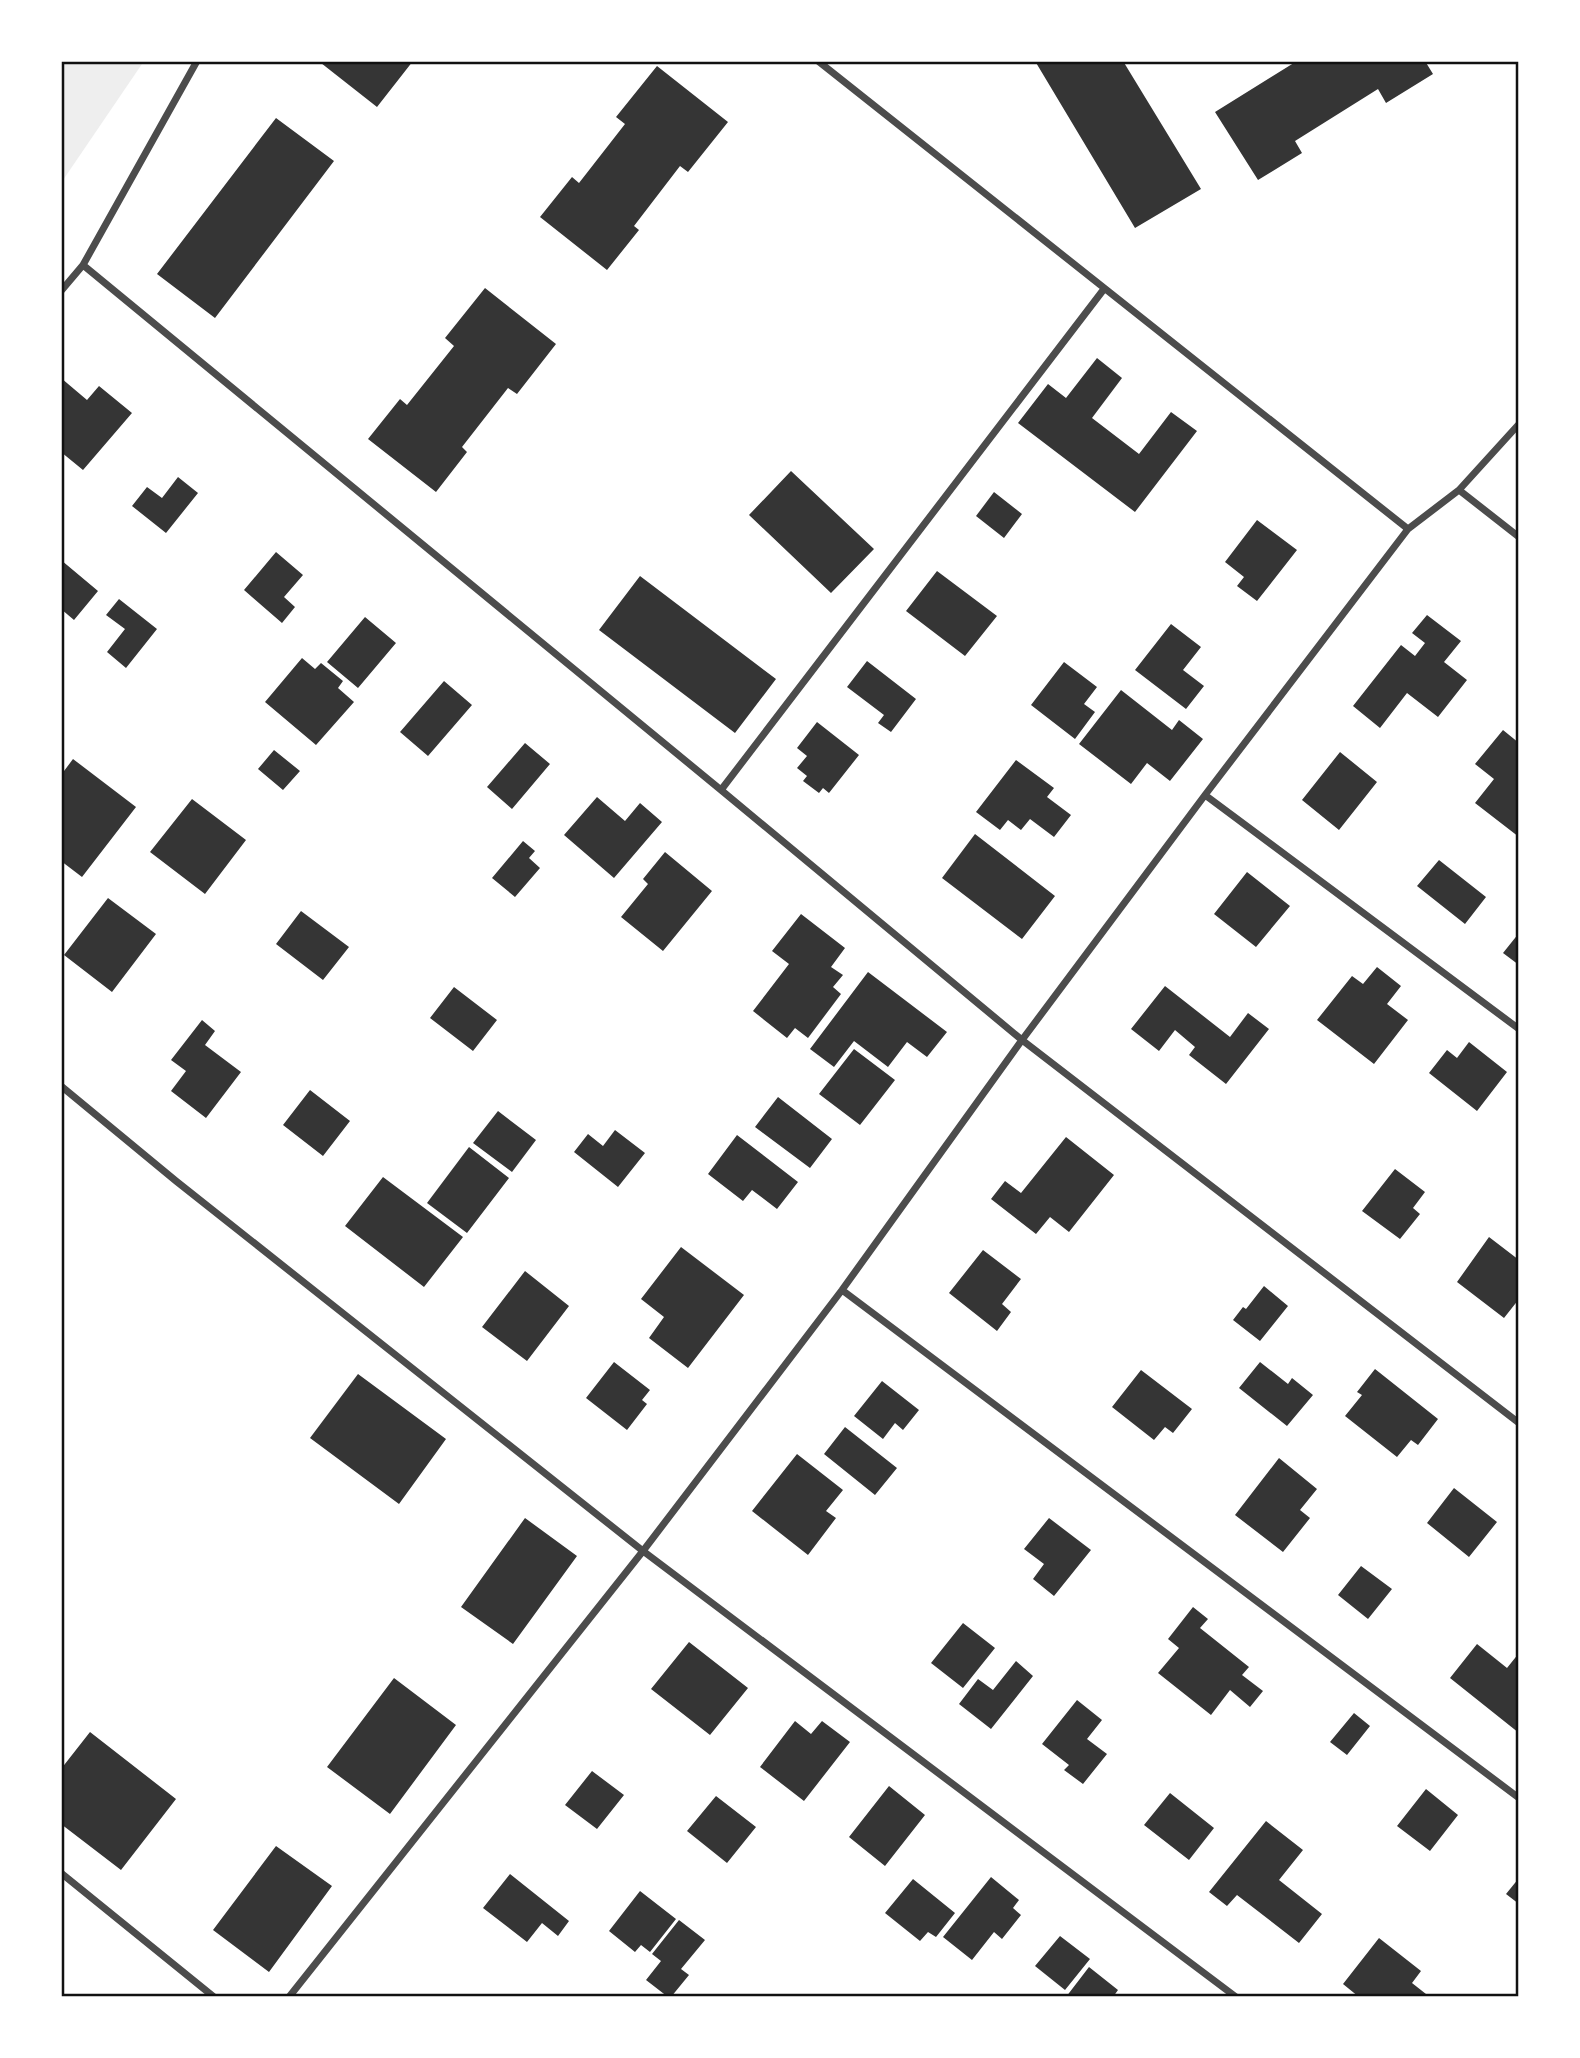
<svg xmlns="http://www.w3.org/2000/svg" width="1580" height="2058" font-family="Barlow,sans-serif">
<rect width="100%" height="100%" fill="#fff"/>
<!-- green -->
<path fill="#eee" d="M 61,61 L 144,61 L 61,183 Z"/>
<!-- building -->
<path fill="#353535" d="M 323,61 L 413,61 L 377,107 L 321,63 Z
M 1035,61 L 1123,61 L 1201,189 L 1135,228 Z
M 1297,61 L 1425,61 L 1433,74 L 1386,103 L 1378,89 L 1295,141 L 1302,153 L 1258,180 L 1215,112 Z
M 657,66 L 728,122 L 688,172 L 680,166 L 634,226 L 639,230 L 607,270 L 540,217 L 572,177 L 579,183 L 625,124 L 616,117 Z
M 276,118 L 334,161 L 215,318 L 157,274 Z
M 485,288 L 556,344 L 517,394 L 508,388 L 462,447 L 467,452 L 436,492 L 368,439 L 400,399 L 407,405 L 454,346 L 445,338 Z
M 1097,358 L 1122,378 L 1092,418 L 1139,454 L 1171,412 L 1197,431 L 1135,512 L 1018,423 L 1048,384 L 1066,398 Z
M 61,378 L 87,400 L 99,386 L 132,413 L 83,470 L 61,452 Z
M 791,471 L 874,549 L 831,593 L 749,515 Z
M 178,477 L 198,493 L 166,533 L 132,506 L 147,487 L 162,498 Z
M 994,492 L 1022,514 L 1004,538 L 976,516 Z
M 1257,520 L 1297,550 L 1257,601 L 1237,586 L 1244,577 L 1225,562 Z
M 276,552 L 303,575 L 284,597 L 295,607 L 282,623 L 244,590 Z
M 61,560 L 98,591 L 74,620 L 61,609 Z
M 937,571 L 997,616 L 965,656 L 906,611 Z
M 640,576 L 776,679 L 735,733 L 599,630 Z
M 119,599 L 157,629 L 126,668 L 107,652 L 125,629 L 106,615 Z
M 1427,615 L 1461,641 L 1444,662 L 1467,680 L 1438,717 L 1407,693 L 1380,728 L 1353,706 L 1401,645 L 1415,656 L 1425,643 L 1412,633 Z
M 365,617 L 396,643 L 358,688 L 327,662 Z
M 1171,624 L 1201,647 L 1183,670 L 1204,686 L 1186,709 L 1135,670 Z
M 302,658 L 315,669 L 321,663 L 343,681 L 338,688 L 354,702 L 316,745 L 265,702 Z
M 867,661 L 916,699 L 891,732 L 878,723 L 884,715 L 847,687 Z
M 1064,662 L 1097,687 L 1084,704 L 1095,712 L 1075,739 L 1031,705 Z
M 444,681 L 472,705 L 428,756 L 400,732 Z
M 1121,690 L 1172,730 L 1179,720 L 1203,739 L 1170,781 L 1147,763 L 1131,784 L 1079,744 Z
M 817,722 L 859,755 L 829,793 L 823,788 L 819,793 L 803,781 L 807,776 L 797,768 L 807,756 L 797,748 Z
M 1503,730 L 1519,743 L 1519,837 L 1475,803 L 1494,779 L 1475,764 Z
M 525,743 L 550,764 L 512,809 L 487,787 Z
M 274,750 L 300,771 L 283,790 L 258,769 Z
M 1340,752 L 1377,782 L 1339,830 L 1302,800 Z
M 73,759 L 136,807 L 82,877 L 61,861 L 61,775 Z
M 1016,760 L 1054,788 L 1047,797 L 1071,815 L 1054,837 L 1030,819 L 1021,830 L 1008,820 L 1000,830 L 976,812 Z
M 597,797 L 625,821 L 640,803 L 662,822 L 614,878 L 564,835 Z
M 192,799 L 246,840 L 205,894 L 150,852 Z
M 975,834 L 1055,896 L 1022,939 L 942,878 Z
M 523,841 L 535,851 L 529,858 L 540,868 L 515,897 L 492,878 Z
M 665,852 L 712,891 L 663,951 L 621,917 L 648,884 L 643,879 Z
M 1439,860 L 1486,897 L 1465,924 L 1417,886 Z
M 1247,872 L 1290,906 L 1256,947 L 1214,914 Z
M 108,898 L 156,934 L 112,992 L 64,955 Z
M 301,911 L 349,947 L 323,980 L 276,944 Z
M 801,914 L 845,948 L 831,967 L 843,975 L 833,987 L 841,994 L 808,1038 L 795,1028 L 787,1038 L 753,1011 L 789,964 L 772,951 Z
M 1519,933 L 1519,965 L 1503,953 Z
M 1377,967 L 1401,986 L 1387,1004 L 1408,1020 L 1374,1064 L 1317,1020 L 1352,976 L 1363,984 Z
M 868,972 L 947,1032 L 927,1057 L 907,1042 L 888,1067 L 854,1041 L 834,1067 L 810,1049 Z
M 1165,986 L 1230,1037 L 1248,1013 L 1269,1029 L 1226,1084 L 1189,1055 L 1195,1047 L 1175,1030 L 1159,1051 L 1131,1029 Z
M 454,987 L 497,1020 L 473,1051 L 430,1018 Z
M 202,1020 L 215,1031 L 205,1045 L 241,1072 L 206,1118 L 171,1091 L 186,1071 L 171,1060 Z
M 1469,1042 L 1507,1072 L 1477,1111 L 1429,1073 L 1447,1050 L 1457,1058 Z
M 854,1049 L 895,1080 L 860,1125 L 819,1094 Z
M 310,1090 L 350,1121 L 323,1156 L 283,1125 Z
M 778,1097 L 832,1139 L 810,1168 L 755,1127 Z
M 498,1111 L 536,1140 L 512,1172 L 473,1143 Z
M 615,1130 L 645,1153 L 618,1187 L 574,1152 L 588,1134 L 603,1146 Z
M 737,1135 L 798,1182 L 777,1209 L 752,1190 L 743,1201 L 708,1174 Z
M 1066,1137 L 1114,1175 L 1069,1232 L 1050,1217 L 1036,1234 L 991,1199 L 1005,1181 L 1021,1193 Z
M 469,1147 L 509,1178 L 467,1233 L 427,1203 Z
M 1395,1169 L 1425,1192 L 1413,1208 L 1420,1214 L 1400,1239 L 1362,1211 Z
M 383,1177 L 463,1237 L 424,1287 L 345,1226 Z
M 1489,1237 L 1519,1260 L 1519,1299 L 1504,1318 L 1457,1282 Z
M 681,1247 L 744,1295 L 688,1368 L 649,1338 L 664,1317 L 641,1299 Z
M 983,1250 L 1021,1279 L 1002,1304 L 1011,1312 L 997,1331 L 949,1293 Z
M 525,1271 L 569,1306 L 527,1361 L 482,1327 Z
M 1264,1286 L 1288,1306 L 1260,1341 L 1233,1320 L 1243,1307 L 1246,1309 Z
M 614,1362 L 650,1390 L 642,1400 L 647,1404 L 627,1430 L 586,1398 Z
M 1260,1362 L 1288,1384 L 1292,1378 L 1313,1395 L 1287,1426 L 1239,1388 Z
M 1375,1369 L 1438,1419 L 1418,1445 L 1411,1440 L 1397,1457 L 1345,1416 L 1362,1395 L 1357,1392 Z
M 1141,1370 L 1192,1409 L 1173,1433 L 1165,1427 L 1154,1440 L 1112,1407 Z
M 358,1374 L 446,1439 L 399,1504 L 310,1438 Z
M 882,1381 L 919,1410 L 903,1430 L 895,1423 L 883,1439 L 854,1416 Z
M 845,1427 L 897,1468 L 875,1495 L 824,1454 Z
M 797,1454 L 843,1490 L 826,1511 L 836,1518 L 808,1555 L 752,1511 Z
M 1279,1458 L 1317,1489 L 1300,1510 L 1310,1518 L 1283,1552 L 1235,1515 Z
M 1454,1488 L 1497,1522 L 1469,1557 L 1427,1523 Z
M 525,1518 L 577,1556 L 513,1644 L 461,1607 Z
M 1049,1518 L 1091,1550 L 1054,1596 L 1033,1579 L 1044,1564 L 1024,1549 Z
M 1361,1566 L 1392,1589 L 1368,1619 L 1338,1595 Z
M 1193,1607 L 1208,1619 L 1200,1628 L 1249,1667 L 1242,1675 L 1263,1691 L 1250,1707 L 1230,1690 L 1211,1715 L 1158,1673 L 1179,1648 L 1168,1639 Z
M 963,1623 L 995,1648 L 963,1688 L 931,1663 Z
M 689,1642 L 748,1688 L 710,1735 L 651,1689 Z
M 1477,1644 L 1507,1668 L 1519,1653 L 1519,1733 L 1450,1678 Z
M 1016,1661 L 1033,1676 L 991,1729 L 959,1704 L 978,1679 L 993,1690 Z
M 394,1678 L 456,1725 L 390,1814 L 327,1767 Z
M 1077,1700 L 1102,1720 L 1087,1739 L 1107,1754 L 1083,1784 L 1064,1770 L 1069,1765 L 1042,1744 Z
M 1354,1713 L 1370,1726 L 1347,1755 L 1330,1742 Z
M 795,1721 L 811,1734 L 822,1721 L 850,1742 L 804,1801 L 760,1767 Z
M 90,1732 L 176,1799 L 121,1870 L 61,1824 L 61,1769 Z
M 592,1771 L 624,1795 L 597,1829 L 565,1805 Z
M 889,1786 L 925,1815 L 885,1866 L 849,1837 Z
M 1426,1789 L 1458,1815 L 1430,1851 L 1397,1826 Z
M 1170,1793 L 1214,1828 L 1189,1860 L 1144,1825 Z
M 716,1796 L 756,1827 L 727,1863 L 687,1831 Z
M 1266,1821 L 1303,1850 L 1279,1880 L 1322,1914 L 1299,1943 L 1237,1895 L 1227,1906 L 1209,1892 Z
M 276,1846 L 332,1886 L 269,1972 L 213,1930 Z
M 510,1874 L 569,1921 L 558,1936 L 542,1923 L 527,1942 L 483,1908 Z
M 991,1877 L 1019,1900 L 1013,1908 L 1021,1915 L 1002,1939 L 994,1932 L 972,1960 L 943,1937 Z
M 1519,1878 L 1519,1904 L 1506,1894 Z
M 913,1879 L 955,1913 L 936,1937 L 928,1932 L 920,1941 L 885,1913 Z
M 640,1891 L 676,1919 L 650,1952 L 641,1945 L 635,1952 L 609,1931 Z
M 679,1920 L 705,1940 L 681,1969 L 689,1975 L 671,1997 L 668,1997 L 646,1980 L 661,1961 L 652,1954 Z
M 1060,1936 L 1090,1959 L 1065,1990 L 1035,1966 Z
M 1379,1938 L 1421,1971 L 1412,1983 L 1426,1994 L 1424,1997 L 1359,1997 L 1343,1984 Z
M 1089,1967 L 1118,1990 L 1113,1997 L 1066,1997 Z"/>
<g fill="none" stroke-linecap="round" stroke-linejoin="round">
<!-- minor -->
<path stroke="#4c4c4c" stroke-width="7" d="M 818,61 L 1408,529
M 83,265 L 721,790 L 1022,1040 L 1519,1423
M 61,291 L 83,265 L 197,61
M 1459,490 L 1519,537
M 721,790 L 1104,289
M 1205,795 L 1519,1029
M 61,1086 L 176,1181 L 643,1551 L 1236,1997
M 842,1290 L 1519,1798
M 61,1873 L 214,1997
M 289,1997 L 643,1551 L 842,1290 L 1022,1040 L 1205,795 L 1408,529 L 1459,490 L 1519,424"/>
</g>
<!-- border -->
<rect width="1580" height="2058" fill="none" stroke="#ffffff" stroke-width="126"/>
<rect x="63" y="63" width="1454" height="1932" fill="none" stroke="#111" stroke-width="2.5"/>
</svg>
